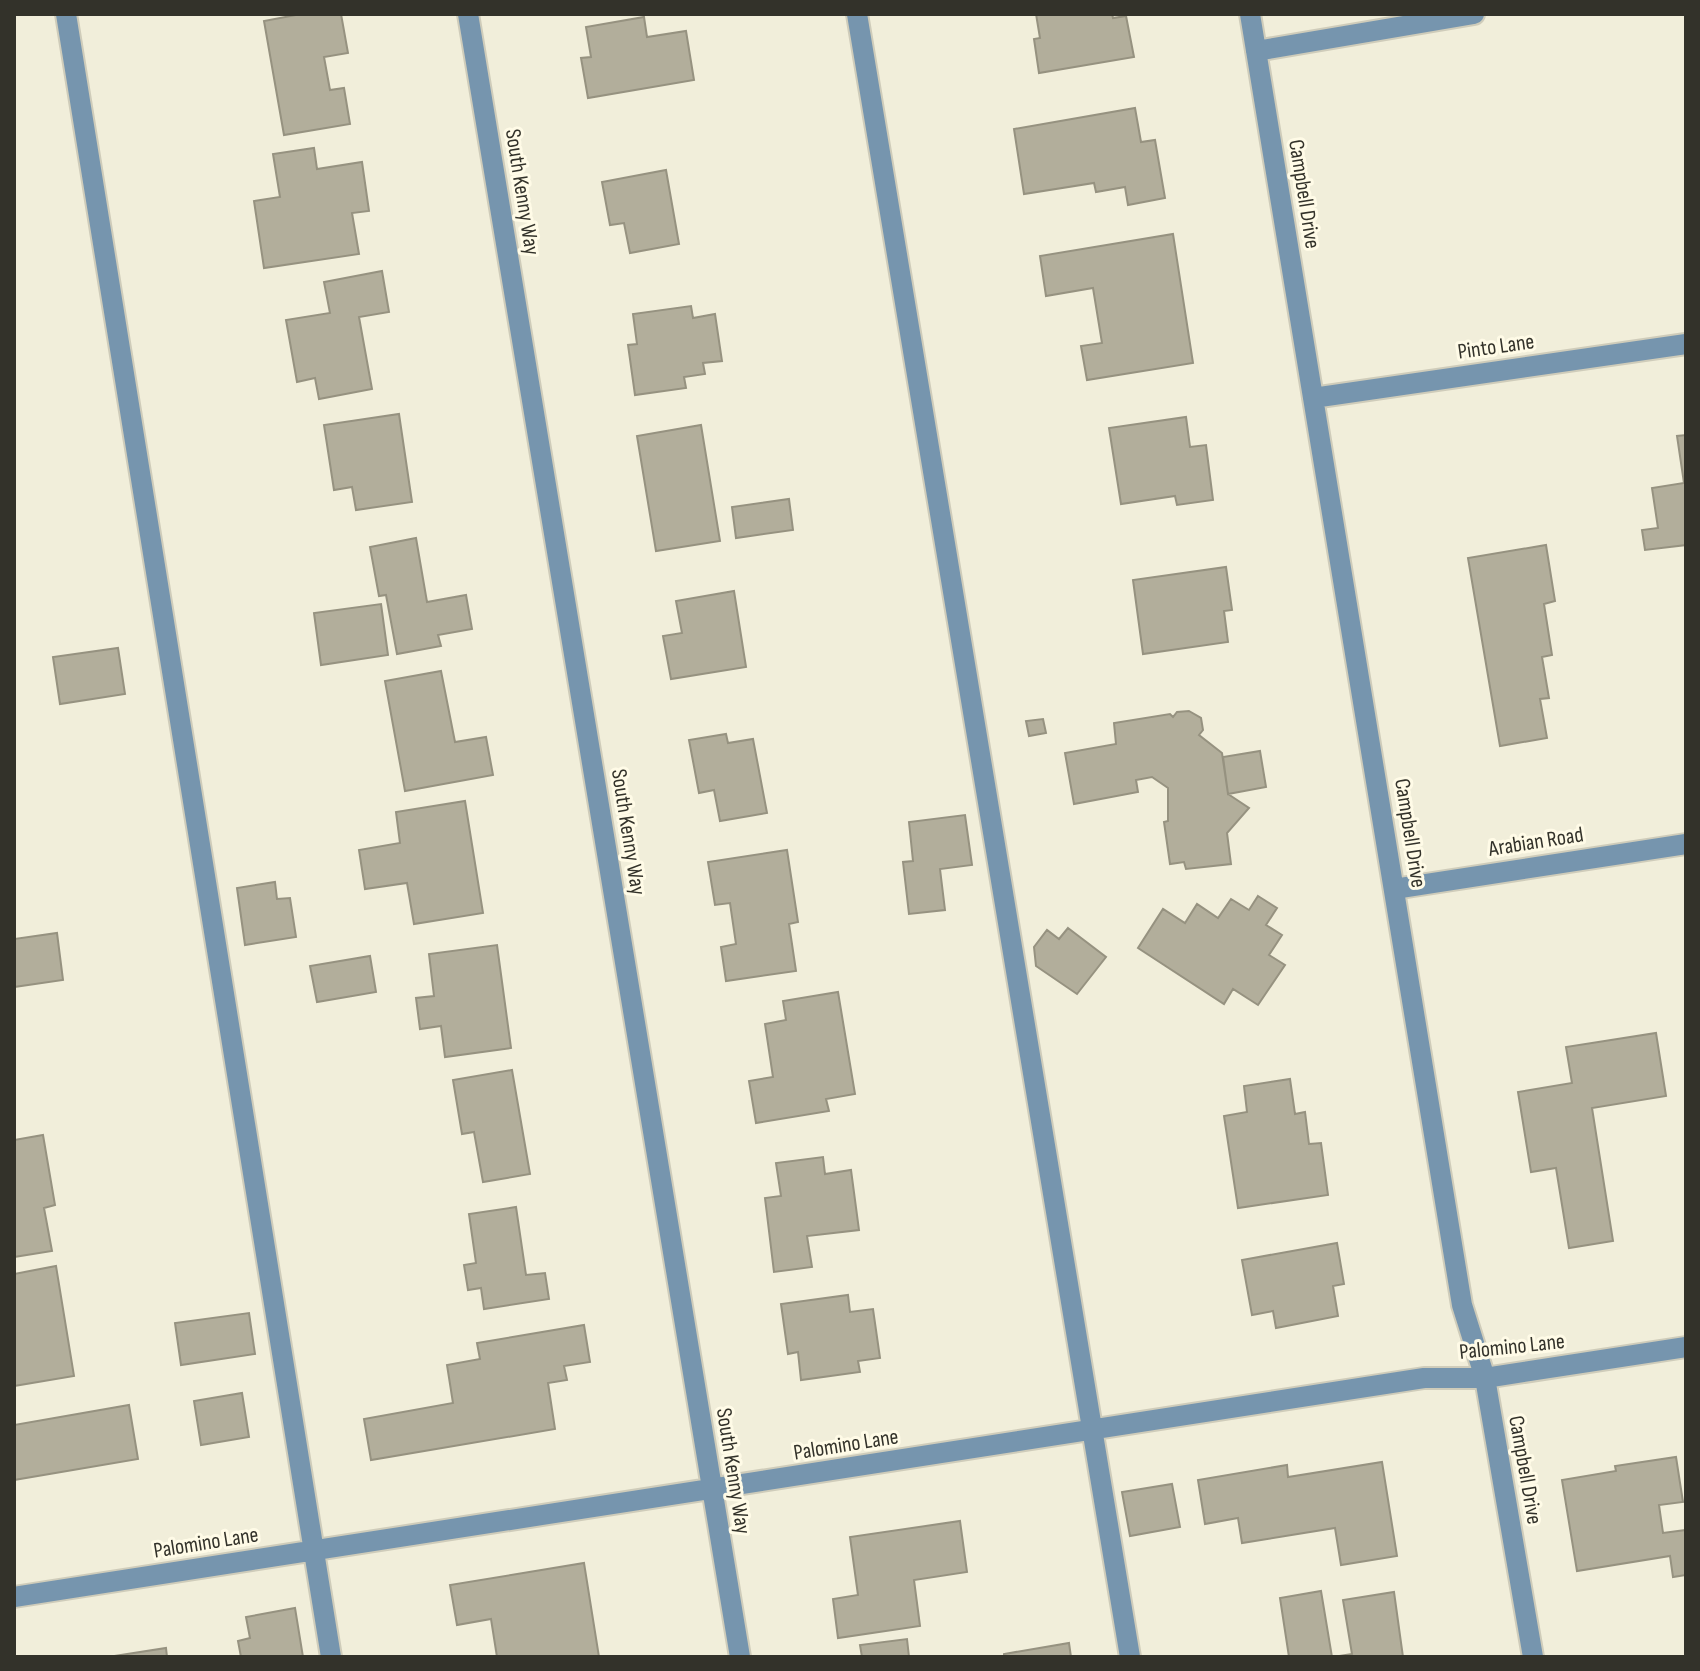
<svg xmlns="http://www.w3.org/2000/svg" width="1700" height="1671" font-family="'Sofia Sans Condensed',sans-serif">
<rect width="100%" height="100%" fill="#f1eeda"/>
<!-- building -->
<path fill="#b2ae9b" stroke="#969280" stroke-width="2" d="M 301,14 L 341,14 L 348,53 L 324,57 L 330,90 L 344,88 L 350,124 L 284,135 L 264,21 Z
M 1036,14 L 1112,14 L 1113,18 L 1126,16 L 1134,57 L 1039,73 L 1034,39 L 1040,38 Z
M 644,17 L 647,37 L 686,31 L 694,80 L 588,98 L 581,58 L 591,57 L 586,27 Z
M 1135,108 L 1141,142 L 1155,140 L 1165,198 L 1128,205 L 1125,187 L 1096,192 L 1094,183 L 1024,194 L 1014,129 Z
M 314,148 L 317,169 L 362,162 L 369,211 L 352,213 L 359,254 L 264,268 L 254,201 L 280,197 L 273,154 Z
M 666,170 L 679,244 L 630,253 L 624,223 L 610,225 L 602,182 Z
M 1173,234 L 1193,363 L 1087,380 L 1081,346 L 1102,343 L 1093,288 L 1046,296 L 1040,256 Z
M 382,271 L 389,312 L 359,317 L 372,389 L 319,399 L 315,378 L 297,382 L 286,320 L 330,313 L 324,282 Z
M 691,306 L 693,318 L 715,314 L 722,361 L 703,363 L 705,374 L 684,377 L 686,388 L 635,395 L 628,345 L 637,344 L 633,314 Z
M 399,414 L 412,502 L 356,510 L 352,487 L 334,490 L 324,425 Z
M 1186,417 L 1190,447 L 1206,445 L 1213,500 L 1177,505 L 1175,496 L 1121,504 L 1109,428 Z
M 701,425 L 720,541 L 656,551 L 637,436 Z
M 1686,435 L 1686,545 L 1645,550 L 1642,530 L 1658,528 L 1652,488 L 1684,483 L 1677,436 Z
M 789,499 L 793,530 L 736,538 L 732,507 Z
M 416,538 L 427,602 L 466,595 L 472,629 L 438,635 L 441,646 L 397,654 L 386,595 L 379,596 L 370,547 Z
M 1546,545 L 1555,601 L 1544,604 L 1552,655 L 1542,657 L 1549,698 L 1540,699 L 1547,738 L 1500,746 L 1468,558 Z
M 1226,567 L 1232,610 L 1224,611 L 1228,642 L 1143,654 L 1133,580 Z
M 734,591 L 746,667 L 671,679 L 663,636 L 682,633 L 676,601 Z
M 381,604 L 388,655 L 321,665 L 314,613 Z
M 118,648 L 125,694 L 60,704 L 53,657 Z
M 441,671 L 455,742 L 486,737 L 493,775 L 405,791 L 385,681 Z
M 1189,711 L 1201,718 L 1203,730 L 1199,735 L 1222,753 L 1228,794 L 1249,808 L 1227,833 L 1231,864 L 1186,869 L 1184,862 L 1170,864 L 1164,822 L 1168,821 L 1168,788 L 1152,777 L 1136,780 L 1138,792 L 1074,804 L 1065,753 L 1116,744 L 1114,723 L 1170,714 L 1173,717 L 1177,712 Z
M 1043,719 L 1046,733 L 1029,736 L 1026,721 Z
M 726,734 L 728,743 L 753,739 L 767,813 L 720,821 L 714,790 L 699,793 L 689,740 Z
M 1260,751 L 1266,787 L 1228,794 L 1223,757 Z
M 465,801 L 483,913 L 414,924 L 407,883 L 365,889 L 359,850 L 400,843 L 396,812 Z
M 965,815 L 972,865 L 940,869 L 945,910 L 909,914 L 903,862 L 913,861 L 909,822 Z
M 787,850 L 798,922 L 789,924 L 796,971 L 726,981 L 721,947 L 736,944 L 730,903 L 715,905 L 708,862 Z
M 275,882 L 277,899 L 290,898 L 296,937 L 245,945 L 237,888 Z
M 1258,896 L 1277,908 L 1266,925 L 1282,935 L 1269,955 L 1285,965 L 1258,1005 L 1233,989 L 1224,1004 L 1138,948 L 1163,909 L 1185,923 L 1197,904 L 1218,918 L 1231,899 L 1249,910 Z
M 1068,928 L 1106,957 L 1077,994 L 1036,966 L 1034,947 L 1047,930 L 1059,939 Z
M 57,933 L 63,980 L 14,987 L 14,939 Z
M 497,945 L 511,1048 L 445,1057 L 441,1026 L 420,1029 L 416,998 L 434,996 L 429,954 Z
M 370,956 L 376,992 L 317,1002 L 310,966 Z
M 838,992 L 855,1094 L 826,1099 L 829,1111 L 756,1123 L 749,1081 L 773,1077 L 765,1024 L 786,1020 L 783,1001 Z
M 1656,1033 L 1666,1096 L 1592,1108 L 1613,1241 L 1569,1248 L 1556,1168 L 1531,1172 L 1518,1092 L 1572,1083 L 1566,1047 Z
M 512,1070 L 530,1174 L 483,1182 L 474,1132 L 462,1134 L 453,1080 Z
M 1290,1079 L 1295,1114 L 1305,1112 L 1309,1144 L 1321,1143 L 1328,1195 L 1238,1208 L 1224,1116 L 1247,1112 L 1244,1086 Z
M 43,1135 L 55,1205 L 44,1208 L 52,1251 L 14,1257 L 14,1140 Z
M 823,1157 L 825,1174 L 851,1170 L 859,1230 L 807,1236 L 812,1267 L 774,1272 L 765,1198 L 781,1196 L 776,1163 Z
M 516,1207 L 526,1275 L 545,1273 L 549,1299 L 484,1309 L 481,1288 L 468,1290 L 464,1265 L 476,1263 L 469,1214 Z
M 1337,1243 L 1344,1284 L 1333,1286 L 1338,1316 L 1276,1328 L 1273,1311 L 1252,1315 L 1242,1260 Z
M 56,1266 L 74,1376 L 14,1386 L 14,1274 Z
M 848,1295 L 850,1312 L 873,1309 L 880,1358 L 858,1361 L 860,1372 L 801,1380 L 798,1352 L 788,1354 L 781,1304 Z
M 249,1313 L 255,1354 L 181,1365 L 175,1323 Z
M 584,1325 L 590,1362 L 564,1366 L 567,1380 L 548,1383 L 555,1429 L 371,1460 L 364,1419 L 453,1403 L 447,1365 L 480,1359 L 477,1343 Z
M 242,1393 L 249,1437 L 201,1445 L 194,1401 Z
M 129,1405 L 138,1459 L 14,1480 L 14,1425 Z
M 1676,1457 L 1683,1502 L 1659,1505 L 1663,1533 L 1686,1530 L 1686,1575 L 1673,1577 L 1670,1556 L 1577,1571 L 1562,1480 L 1616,1471 L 1615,1466 Z
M 1382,1462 L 1397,1556 L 1341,1565 L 1335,1528 L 1242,1543 L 1238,1518 L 1205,1524 L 1198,1480 L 1287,1465 L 1288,1477 Z
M 1172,1484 L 1180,1527 L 1130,1536 L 1122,1492 Z
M 960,1521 L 967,1572 L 914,1580 L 920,1626 L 838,1638 L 833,1599 L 858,1595 L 850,1537 Z
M 584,1563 L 599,1657 L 497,1657 L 491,1619 L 457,1625 L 450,1585 Z
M 1321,1591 L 1332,1657 L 1289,1657 L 1280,1598 Z
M 1394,1592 L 1403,1657 L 1333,1657 L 1352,1654 L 1343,1600 Z
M 295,1608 L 303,1657 L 241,1657 L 238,1641 L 250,1638 L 246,1617 Z
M 907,1639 L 909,1657 L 862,1657 L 860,1645 Z
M 1069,1643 L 1071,1657 L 1004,1657 L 1004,1654 Z
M 166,1648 L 167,1657 L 108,1657 Z"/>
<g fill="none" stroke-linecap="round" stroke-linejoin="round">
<defs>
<path id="minor" d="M 66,14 L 331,1657
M 468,14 L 740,1657
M 857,14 L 1130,1657
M 1250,14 L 1462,1305 L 1485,1378 L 1533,1657
M 1256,51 L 1474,14
M 1313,398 L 1686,344
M 1394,889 L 1686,844
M 14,1597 L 1424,1378 L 1485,1378 L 1686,1347"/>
</defs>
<!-- minor casing -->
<use href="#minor" stroke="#cfccba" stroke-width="24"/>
<!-- minor -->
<use href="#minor" stroke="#7695ae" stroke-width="20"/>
</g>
<g text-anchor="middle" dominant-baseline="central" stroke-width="6" stroke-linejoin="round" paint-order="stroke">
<!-- street labels -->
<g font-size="22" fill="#33322a" stroke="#fffbe7">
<text transform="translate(522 192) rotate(81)">South Kenny Way</text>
<text transform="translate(1304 194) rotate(81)">Campbell Drive</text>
<text transform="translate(1496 347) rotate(-8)">Pinto Lane</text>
<text transform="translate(628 832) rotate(81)">South Kenny Way</text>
<text transform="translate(1410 833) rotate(81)">Campbell Drive</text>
<text transform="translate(1536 842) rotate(-9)">Arabian Road</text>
<text transform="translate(1512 1347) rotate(-6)">Palomino Lane</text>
<text transform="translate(846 1445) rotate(-9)">Palomino Lane</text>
<text transform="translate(1525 1470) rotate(80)">Campbell Drive</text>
<text transform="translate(733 1471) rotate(81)">South Kenny Way</text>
<text transform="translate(206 1543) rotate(-9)">Palomino Lane</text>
</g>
</g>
<!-- border -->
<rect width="1700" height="1671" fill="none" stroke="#33322a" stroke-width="32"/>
</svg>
